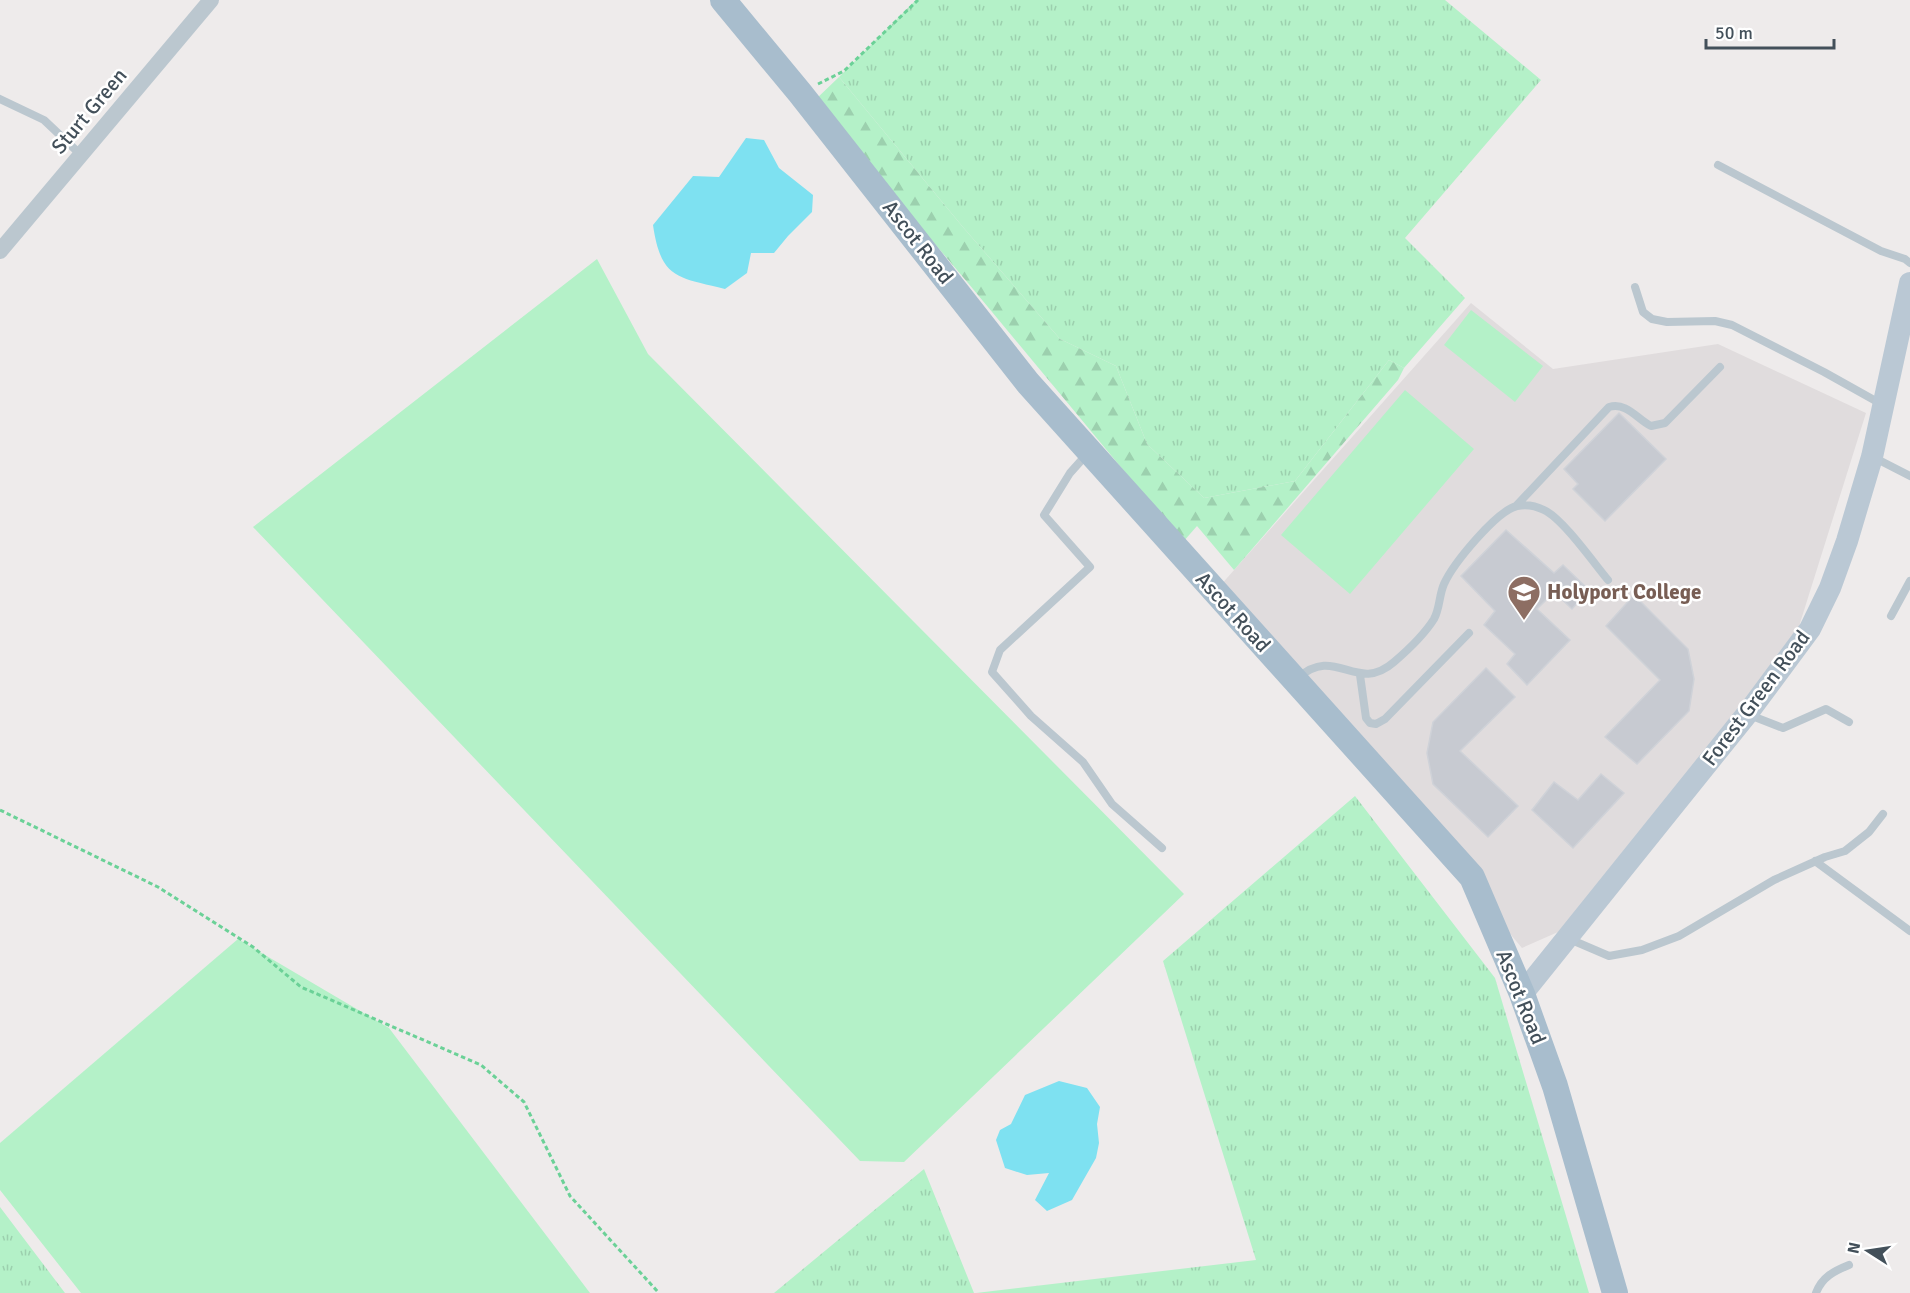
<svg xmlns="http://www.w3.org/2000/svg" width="1910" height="1293" font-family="Signika,sans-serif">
<defs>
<pattern id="grass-tufts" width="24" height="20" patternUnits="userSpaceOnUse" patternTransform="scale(1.5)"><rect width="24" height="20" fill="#b4f1c8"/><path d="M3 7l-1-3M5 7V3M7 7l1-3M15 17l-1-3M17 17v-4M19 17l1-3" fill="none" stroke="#9cd0ae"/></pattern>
<pattern id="forest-firs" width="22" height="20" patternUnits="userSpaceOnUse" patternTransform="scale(1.5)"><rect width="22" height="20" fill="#b4f1c8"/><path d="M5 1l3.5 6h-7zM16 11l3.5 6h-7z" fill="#9cd0ae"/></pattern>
</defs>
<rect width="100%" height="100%" fill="#eeebeb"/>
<!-- education -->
<path fill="#e0dcdd" d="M 1471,303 L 1553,369 L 1718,344 L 1866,413 L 1790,655 L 1598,892 L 1558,932 L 1522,948 L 1219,587 Z"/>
<!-- grass -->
<path fill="url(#grass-tufts)" d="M 916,0 L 1445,0 L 1541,80 L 1405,238 L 1465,298 L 1404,368 L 1389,360 L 1295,481 L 1204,498 L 1147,444 L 1116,366 L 1060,339 L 962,226 L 839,77 Z
M 1355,796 L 1495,978 L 1589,1293 L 976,1293 L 1256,1260 L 1163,961 Z
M 924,1169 L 974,1293 L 774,1293 Z
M 0,1207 L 65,1293 L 0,1293 Z"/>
<!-- forest -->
<path fill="url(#forest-firs)" d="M 839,77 L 962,226 L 1060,339 L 1116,366 L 1147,444 L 1204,498 L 1295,481 L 1389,360 L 1404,368 L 1398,380 L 1234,570 L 1197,526 L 1183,542 L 968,283 L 814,101 Z"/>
<!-- garden -->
<path fill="#b4f1c8" d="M 597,259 L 648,354 L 1184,894 L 904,1162 L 860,1161 L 253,527 Z
M 1471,310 L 1543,366 L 1515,402 L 1444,345 Z
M 1405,390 L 1474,449 L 1350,594 L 1281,535 Z
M 238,939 L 389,1028 L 590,1293 L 81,1293 L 0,1190 L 0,1143 Z"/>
<!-- water -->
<path fill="#7ee1f1" d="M 746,138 L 764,140 L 779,168 L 813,195 L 812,212 L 788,236 L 774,253 L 751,253 L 747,273 L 725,289 C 677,277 661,279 653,225 L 693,176 L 719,177 Z
M 1059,1081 L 1087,1088 L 1100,1107 L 1097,1124 L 1099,1143 L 1096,1158 L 1072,1200 L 1047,1211 L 1035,1200 L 1049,1173 L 1027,1175 L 1005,1168 L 996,1140 L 1000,1130 L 1011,1124 L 1025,1095 Z"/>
<!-- building -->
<path fill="#c7cad1" stroke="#cfd2d8" stroke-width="1.5" d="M 1619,413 L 1666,459 L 1605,521 L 1573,489 L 1578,484 L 1564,469 Z
M 1506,530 L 1554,573 L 1563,565 L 1589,590 L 1572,609 L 1554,592 L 1537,609 L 1570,640 L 1527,685 L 1507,664 L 1515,654 L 1484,625 L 1495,611 L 1461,576 Z
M 1634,595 L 1688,649 L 1694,679 L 1689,711 L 1637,764 L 1605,737 L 1660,680 L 1606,626 Z
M 1486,668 L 1515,697 L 1460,751 L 1518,806 L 1488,837 L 1433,784 L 1427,753 L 1433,722 Z
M 1601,774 L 1624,793 L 1573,848 L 1532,810 L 1554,782 L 1578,800 Z"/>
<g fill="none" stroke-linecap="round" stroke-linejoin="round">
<!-- path -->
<path stroke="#6bd197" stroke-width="3" stroke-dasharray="4.5 3" stroke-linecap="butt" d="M 818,84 L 844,71 L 918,0
M 0,810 L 158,887 L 253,947 L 301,987 L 481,1065 L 524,1102 L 570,1196 L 659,1293"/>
<!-- lane -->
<path stroke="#bbc7cf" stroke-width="8" d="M 0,99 L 44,120 L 81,155
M 1718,165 L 1881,251 L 1905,259 L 1910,263
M 1635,287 L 1643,312 L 1652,319 L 1667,322 L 1715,321 L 1732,325 L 1824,372 L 1883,405
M 1087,454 L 1070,473 L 1044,515 L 1090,567 L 1000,650 L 992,672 L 1031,716 L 1083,762 L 1112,804 L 1162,848
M 1873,457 L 1910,476
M 1516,506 L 1609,407 C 1627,402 1637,419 1651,426 L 1665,423 L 1720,367
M 1891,616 L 1910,581
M 1360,675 L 1366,718 L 1370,723 L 1376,724 L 1385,719 L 1469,633
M 1298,678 C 1336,644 1356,695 1394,662 C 1408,650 1424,635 1434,619 C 1440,608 1439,595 1444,584 C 1453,564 1496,511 1517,506 C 1526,504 1536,506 1544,510 C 1563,519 1593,562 1608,580
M 1747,714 L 1783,728 L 1826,709 L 1849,722
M 1815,861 L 1910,931
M 1567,938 L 1609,956 L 1642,950 L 1679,936 L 1774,880 L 1825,857 L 1845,851 L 1869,832 L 1883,814
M 1816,1293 C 1822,1277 1834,1271 1849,1265"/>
<!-- street -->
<path stroke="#bbc7cf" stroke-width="16" d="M 0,251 L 211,0"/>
<!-- secondary -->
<path stroke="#bac8d4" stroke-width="22" d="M 1522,994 L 1747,714 L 1810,629 L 1830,588 L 1847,541 L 1872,457 L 1910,283"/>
<!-- primary -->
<path stroke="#a8bdcd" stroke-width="26" d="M 723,0 L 800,93 L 1028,383 L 1472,877 L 1522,994 L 1555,1086 L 1615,1293"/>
</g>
<!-- icons -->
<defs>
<symbol id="school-pin" viewBox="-11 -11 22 30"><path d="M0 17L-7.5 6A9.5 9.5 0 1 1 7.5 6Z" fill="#8d6e63" stroke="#fff"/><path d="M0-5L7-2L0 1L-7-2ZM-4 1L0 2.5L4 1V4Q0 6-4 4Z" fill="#fff"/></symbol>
</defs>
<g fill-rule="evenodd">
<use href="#school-pin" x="1505" y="573" width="38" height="52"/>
</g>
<g text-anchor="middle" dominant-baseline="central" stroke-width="5" stroke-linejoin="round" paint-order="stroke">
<!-- street labels -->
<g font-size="21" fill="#43505a" stroke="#fff">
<text transform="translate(89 111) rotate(-50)">Sturt Green</text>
<text transform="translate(918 242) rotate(52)">Ascot Road</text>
<text transform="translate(1233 612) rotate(48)">Ascot Road</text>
<text transform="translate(1756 698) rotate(-53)">Forest Green Road</text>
<text transform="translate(1521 997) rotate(68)">Ascot Road</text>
</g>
<!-- education labels -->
<g font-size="21" font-weight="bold" fill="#785e54" stroke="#fff" text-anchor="start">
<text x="1547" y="592">Holyport College</text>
</g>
</g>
<!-- north arrow -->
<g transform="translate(1868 1251) rotate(282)" stroke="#ffffff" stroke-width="4.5" paint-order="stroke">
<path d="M0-4.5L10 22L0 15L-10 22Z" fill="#43505a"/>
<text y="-9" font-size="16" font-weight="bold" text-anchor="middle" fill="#43505a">N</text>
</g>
<!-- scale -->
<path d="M1706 39v9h128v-9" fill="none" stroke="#43505a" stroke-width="3"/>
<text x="1715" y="39" font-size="18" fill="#43505a" stroke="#ffffff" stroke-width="4.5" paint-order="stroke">50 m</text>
</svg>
